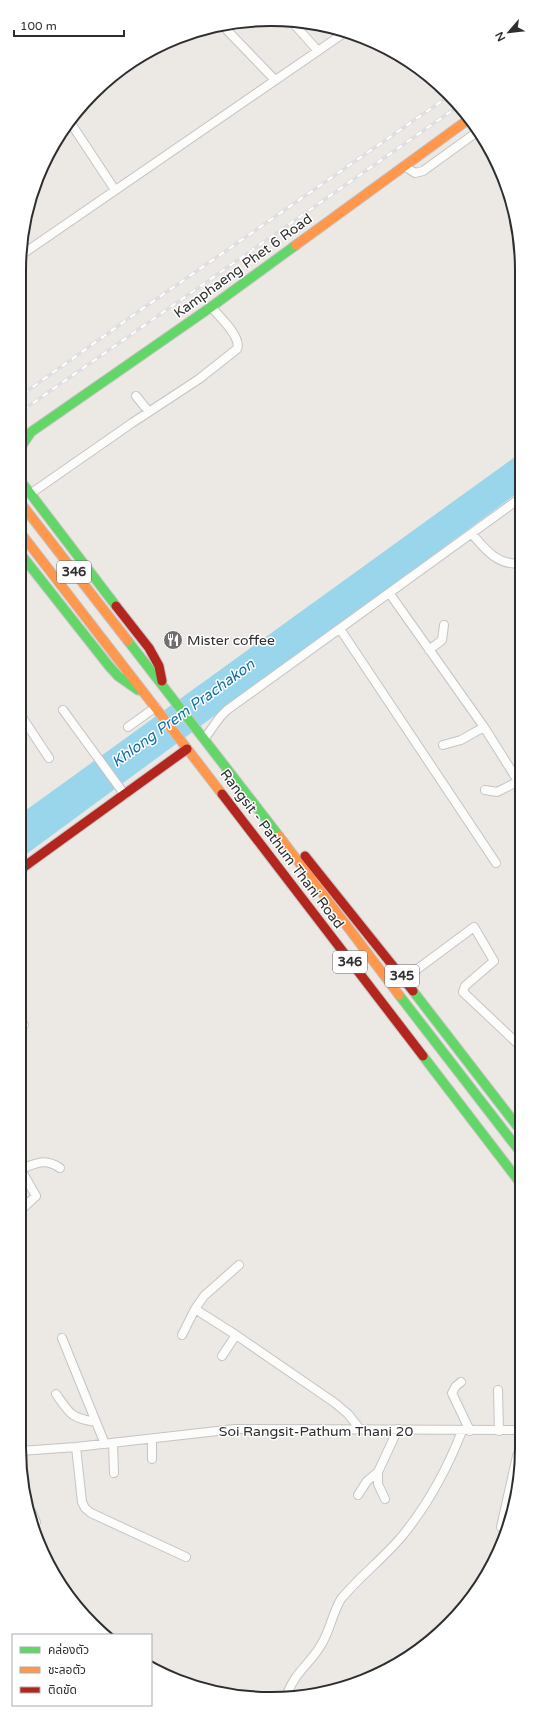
<svg xmlns="http://www.w3.org/2000/svg" width="541" height="1718" font-family="'Varela Round','Noto Sans Thai',sans-serif">
<rect width="100%" height="100%" fill="#ece8e4"/>
<!-- water -->
<path fill="#99d6ec" d="M 519,454 L 519,492 L 21,858 L 22,813 Z"/>
<g fill="none" stroke-linecap="round" stroke-linejoin="round">
<defs>
<path id="street" d="M 221,24 L 275,80
M 294,24 L 318,51
M 70,122 L 115,190
M 404,166 L 415,173 L 423,171 L 477,132
M 24,253 L 344,33
M 136,396 L 149,412
M 30,494 L 132,423 L 199,379 L 237,349 C 242,337 219,316 211,307
M 472,534 C 486,550 496,564 519,564
M 390,594 L 484,727 L 518,781
M 340,629 L 496,863
M 429,650 L 442,640 L 444,625
M 63,710 L 125,795
M 22,717 L 49,758
M 128,727 L 156,707
M 205,738 L 220,717 L 227,710 L 519,499
M 443,745 L 461,740 L 484,727
M 485,790 L 497,792 L 519,781
M 404,979 L 474,927 L 494,961 L 465,986 L 463,992 L 518,1044
M 21,1020 L 24,1025
M 20,1168 L 36,1196 L 22,1209
M 21,1169 C 37,1163 45,1158 60,1168
M 195,1309 L 204,1296 L 239,1265
M 182,1335 L 195,1309 L 236,1335 L 335,1403 L 348,1414 L 360,1429
M 62,1338 L 96,1422
M 222,1356 L 236,1335
M 461,1382 L 456,1386 L 452,1393 L 470,1431
M 498,1390 L 499,1431
M 56,1394 C 70,1414 71,1418 96,1422 L 105,1444
M 152,1439 L 152,1459
M 113,1443 L 114,1473
M 76,1447 L 82,1502 L 85,1508 L 91,1513 L 186,1557
M 20,1451 L 76,1447 L 235,1429 L 517,1430
M 358,1495 L 367,1481 L 378,1472
M 385,1499 L 378,1484 L 378,1472 L 398,1429
M 32,1513 L 36,1522
M 501,1527 L 517,1456
M 287,1694 C 296,1671 310,1664 321,1645 C 330,1631 332,1614 341,1599 C 360,1576 384,1558 403,1535 C 428,1504 448,1467 462,1431"/>
<path id="fast" d="M 23,444 L 31,432 L 211,307 L 296,245
M 23,484 L 116,606
M 23,557 L 109,666 L 118,676 L 138,690
M 128,641 L 279,836
M 413,991 L 518,1127
M 399,995 L 518,1149
M 423,1056 L 518,1180"/>
<path id="slow" d="M 296,245 L 469,119
M 23,506 L 128,641
M 23,536 L 222,794
M 279,836 L 399,995"/>
<path id="jam" d="M 116,606 L 149,648 L 159,666 L 162,681
M 222,794 L 423,1056
M 305,856 L 413,991
M 21,869 L 187,749"/>
</defs>
<!-- street casing -->
<use href="#street" stroke="#c5c4c5" stroke-width="10"/>
<!-- fast casing -->
<use href="#fast" stroke="#c5c4c5" stroke-width="11"/>
<!-- slow casing -->
<use href="#slow" stroke="#c5c4c5" stroke-width="11"/>
<!-- jam casing -->
<use href="#jam" stroke="#c5c4c5" stroke-width="11"/>
<!-- street -->
<use href="#street" stroke="#fcfcfb" stroke-width="8"/>
<!-- fast -->
<use href="#fast" stroke="#63d668" stroke-width="9"/>
<!-- slow -->
<use href="#slow" stroke="#ff974d" stroke-width="9"/>
<!-- jam -->
<use href="#jam" stroke="#b3261e" stroke-width="9"/>
<defs>
<path id="rail" d="M 23,394 L 132,316 L 449,96
M 23,410 L 460,105"/>
</defs>
<!-- rail casing -->
<use href="#rail" stroke="#dfdfe1" stroke-width="3.5"/>
<!-- rail -->
<use href="#rail" stroke="#fff" stroke-width="2" stroke-dasharray="6" stroke-linecap="butt"/>
</g>
<!-- icons -->
<defs>
<symbol id="restaurant-disc" viewBox="-11 -11 22 22"><circle r="9.5" fill="#706f6e" stroke="#fff"/><path d="M-5-6h1v4h1v-4h1v4h1v-4h1v5L-1.5 .5V6h-2V.5L-5-1ZM5-6V6H3V1.5H1.5Q1.5-4 5-6Z" fill="#fff"/></symbol>
</defs>
<g fill-rule="evenodd">
<use href="#restaurant-disc" x="162" y="629" width="22" height="22"/>
</g>
<g text-anchor="middle" dominant-baseline="central" stroke-width="3" stroke-linejoin="round" paint-order="stroke">
<!-- shield labels -->
<g fill="#fff" stroke="#6d6d6d" stroke-width="1">
<rect x="57" y="561" width="34" height="22" rx="3"/>
<rect x="333" y="951" width="34" height="22" rx="3"/>
<rect x="385" y="965" width="34" height="22" rx="3"/>
</g>
<g font-size="13" font-weight="bold" fill="#2e2e2e">
<text x="74" y="572">346</text>
<text x="350" y="962">346</text>
<text x="402" y="976">345</text>
</g>
<!-- street labels -->
<g font-size="14" fill="#2e2e2e" stroke="#fff">
<text transform="translate(243 266) rotate(-36)">Kamphaeng Phet 6 Road</text>
<text transform="translate(282 849) rotate(53)">Rangsit - Pathum Thani Road</text>
<text x="316" y="1431">Soi Rangsit-Pathum Thani 20</text>
</g>
<!-- poi labels -->
<g font-size="14" fill="#2e2e2e" stroke="#fff" text-anchor="start">
<text x="187" y="640">Mister coffee</text>
</g>
<!-- water labels -->
<g font-size="15" font-style="italic" fill="#0d6fa3" stroke="#fff">
<text transform="translate(183 713) rotate(-36)">Khlong Prem Prachakon</text>
</g>
</g>
<!-- crop -->
<path d="M0 0H541V1718H0ZM270 26H271A244 244 0 0 1 515 270V1448A244 244 0 0 1 271 1692H270A244 244 0 0 1 26 1448V270A244 244 0 0 1 270 26Z" fill="#fff" fill-rule="evenodd"/>
<path fill="none" stroke="#2e2e2e" stroke-width="2" d="M270 26H271A244 244 0 0 1 515 270V1448A244 244 0 0 1 271 1692H270A244 244 0 0 1 26 1448V270A244 244 0 0 1 270 26Z"/>
<!-- legend -->
<rect x="12" y="1634" width="140" height="72" fill="#ffffff" stroke="#ababab"/>
<rect x="20" y="1647" width="20" height="6" fill="#63d668" stroke="#ababab"/>
<text x="48" y="1654" font-size="12" fill="#2e2e2e">คล่องตัว</text>
<rect x="20" y="1667" width="20" height="6" fill="#ff974d" stroke="#ababab"/>
<text x="48" y="1674" font-size="12" fill="#2e2e2e">ชะลอตัว</text>
<rect x="20" y="1687" width="20" height="6" fill="#b3261e" stroke="#ababab"/>
<text x="48" y="1694" font-size="12" fill="#2e2e2e">ติดขัด</text>
<!-- north arrow -->
<g transform="translate(509 32) rotate(242)" stroke="#ffffff" stroke-width="3" paint-order="stroke">
<path d="M0-3L7 15L0 10L-7 15Z" fill="#2e2e2e"/>
<text y="-6" font-size="11" font-weight="bold" text-anchor="middle" fill="#2e2e2e">N</text>
</g>
<!-- scale -->
<path d="M14 30v6h110v-6" fill="none" stroke="#2e2e2e" stroke-width="2"/>
<text x="20" y="30" font-size="12" fill="#2e2e2e" stroke="#ffffff" stroke-width="3" paint-order="stroke">100 m</text>
</svg>
